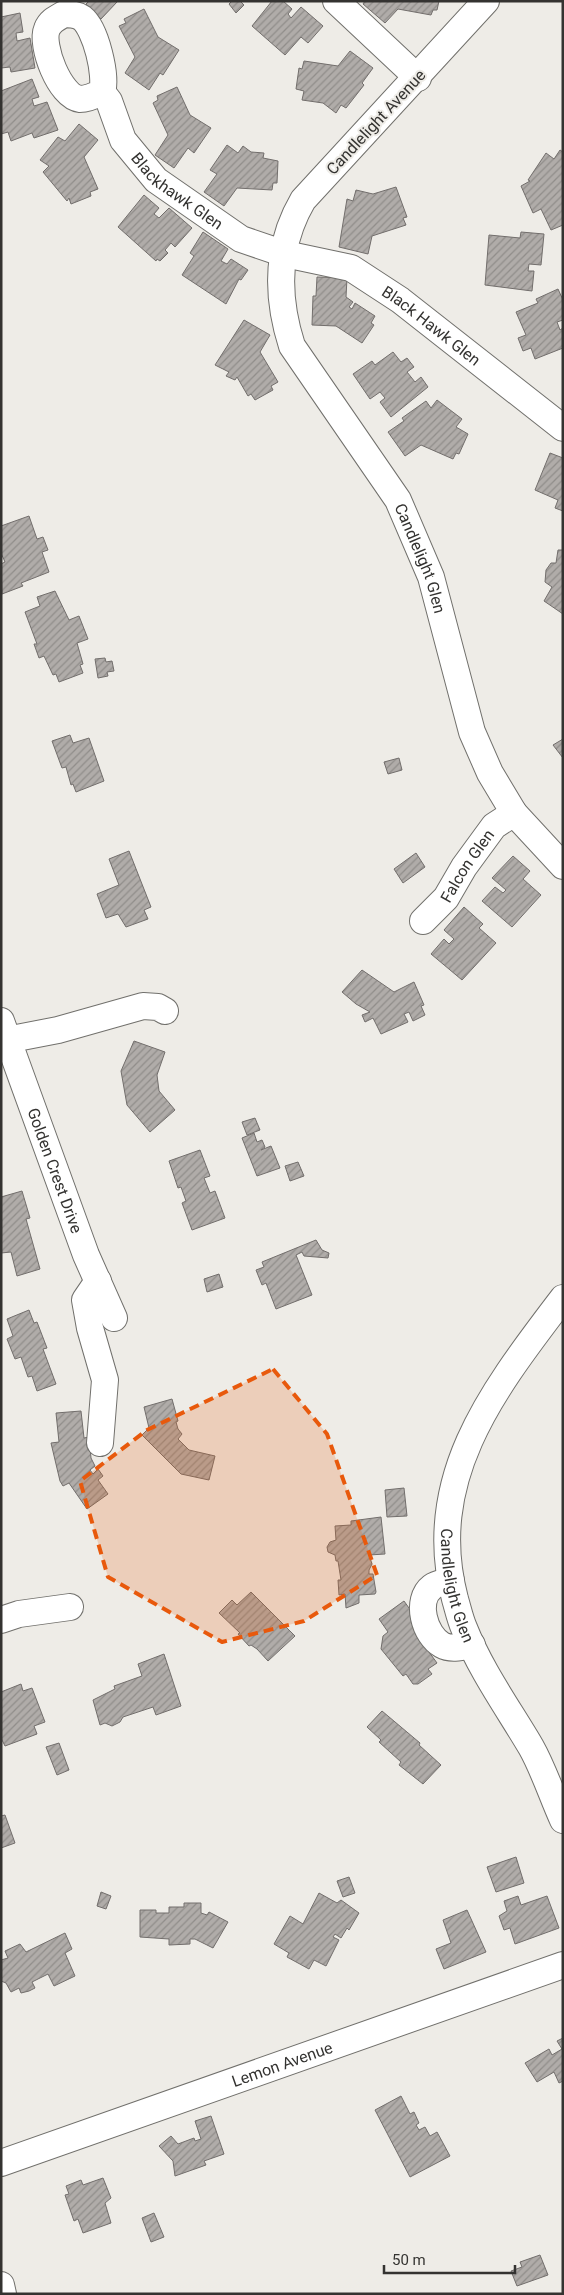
<svg xmlns="http://www.w3.org/2000/svg" width="564" height="2295" font-family="Roboto,sans-serif">
<defs>
<pattern id="building-hatch" width="6" height="6" patternUnits="userSpaceOnUse" patternTransform="scale(1.25)"><rect width="6" height="6" fill="#b0aca9"/><path d="M-1 1l2-2M0 6l6-6M5 7l2-2" fill="none" stroke="#908d8a"/></pattern>
</defs>
<rect width="100%" height="100%" fill="#eeece7"/>
<!-- building -->
<path fill="url(#building-hatch)" stroke="#726e6c" d="M 89,1 L 116,1 L 117,2 L 101,19 L 86,4 Z
M 232,1 L 240,1 L 244,5 L 236,13 L 229,4 Z
M 272,1 L 283,1 L 292,9 L 288,14 L 291,18 L 301,7 L 323,26 L 308,43 L 301,37 L 285,55 L 252,26 Z
M 365,1 L 439,1 L 437,10 L 433,10 L 431,15 L 398,9 L 385,23 L 363,4 Z
M 144,9 L 158,37 L 179,50 L 163,75 L 160,73 L 149,90 L 125,73 L 135,57 L 119,26 L 126,23 L 124,19 Z
M 20,13 L 23,32 L 16,33 L 17,41 L 30,38 L 35,68 L 11,72 L 10,67 L 1,68 L 1,17 Z
M 350,51 L 373,68 L 362,83 L 364,85 L 346,108 L 341,105 L 336,113 L 323,103 L 302,100 L 304,91 L 296,89 L 299,68 L 302,69 L 304,61 L 338,66 Z
M 32,79 L 39,97 L 32,99 L 34,106 L 47,102 L 58,130 L 34,138 L 32,133 L 11,141 L 8,132 L 1,134 L 1,91 Z
M 177,87 L 190,115 L 211,128 L 194,153 L 188,148 L 174,168 L 155,155 L 168,135 L 153,103 L 158,100 L 157,96 Z
M 79,124 L 98,140 L 84,157 L 98,189 L 90,192 L 91,196 L 71,204 L 69,198 L 67,201 L 43,172 L 49,166 L 40,160 L 58,137 L 65,141 Z
M 227,145 L 238,153 L 243,146 L 251,152 L 264,153 L 263,158 L 278,161 L 277,183 L 273,183 L 272,190 L 237,188 L 224,206 L 204,192 L 217,174 L 210,170 Z
M 560,150 L 563,152 L 563,225 L 551,230 L 541,209 L 533,213 L 521,186 L 530,181 L 528,180 L 546,153 L 554,159 Z
M 396,187 L 407,217 L 403,218 L 406,225 L 372,236 L 368,254 L 339,247 L 347,199 L 353,201 L 356,190 L 373,194 Z
M 144,195 L 159,208 L 154,214 L 159,218 L 169,208 L 192,228 L 175,247 L 171,243 L 165,250 L 168,253 L 160,261 L 157,259 L 156,261 L 118,227 Z
M 203,232 L 228,249 L 221,261 L 227,264 L 231,259 L 248,270 L 241,280 L 239,279 L 226,304 L 182,275 L 194,256 L 190,253 Z
M 521,232 L 544,234 L 541,265 L 529,264 L 528,271 L 534,271 L 532,291 L 485,285 L 489,235 L 520,238 Z
M 317,277 L 347,278 L 346,297 L 353,302 L 349,307 L 352,309 L 355,303 L 375,316 L 371,323 L 374,325 L 362,343 L 336,326 L 312,325 L 313,296 L 316,296 Z
M 558,289 L 563,300 L 563,320 L 557,322 L 560,330 L 563,328 L 563,348 L 535,359 L 531,348 L 523,351 L 518,338 L 526,335 L 516,312 L 538,303 L 536,299 Z
M 244,320 L 270,335 L 260,352 L 278,382 L 271,386 L 273,390 L 255,400 L 251,394 L 248,396 L 237,377 L 235,380 L 226,376 L 229,372 L 215,365 Z
M 393,352 L 401,362 L 407,358 L 414,367 L 407,372 L 415,382 L 421,377 L 428,387 L 391,417 L 380,402 L 385,398 L 380,392 L 370,399 L 353,374 L 372,361 L 375,365 Z
M 437,400 L 462,419 L 456,427 L 468,434 L 459,454 L 456,453 L 453,459 L 421,445 L 405,456 L 388,432 L 404,421 L 402,418 L 426,401 L 431,408 Z
M 550,453 L 563,458 L 563,511 L 555,508 L 558,500 L 535,490 Z
M 29,516 L 37,539 L 43,537 L 48,550 L 42,552 L 49,572 L 21,583 L 23,586 L 2,594 L 1,564 L 5,562 L 1,553 L 1,526 Z
M 558,550 L 563,550 L 563,614 L 544,601 L 552,587 L 545,582 L 546,570 L 551,563 L 556,563 Z
M 55,591 L 69,620 L 79,616 L 88,639 L 77,643 L 83,664 L 80,665 L 83,673 L 59,682 L 56,674 L 53,675 L 44,656 L 39,658 L 34,644 L 37,644 L 25,612 L 40,606 L 37,597 Z
M 105,658 L 106,662 L 112,661 L 114,671 L 107,672 L 108,676 L 98,678 L 95,659 Z
M 70,735 L 73,743 L 89,738 L 104,781 L 76,792 L 73,784 L 71,785 L 66,767 L 62,768 L 52,741 Z
M 563,739 L 563,758 L 553,745 Z
M 399,758 L 402,770 L 388,774 L 384,762 Z
M 129,851 L 151,907 L 144,910 L 148,919 L 126,927 L 118,914 L 106,918 L 97,894 L 119,885 L 109,859 Z
M 416,853 L 425,867 L 403,883 L 394,869 Z
M 513,856 L 530,871 L 523,879 L 541,895 L 512,927 L 482,901 L 495,887 L 503,893 L 506,890 L 492,878 Z
M 464,907 L 483,924 L 479,928 L 496,943 L 462,980 L 431,954 L 444,939 L 449,944 L 454,939 L 444,930 Z
M 362,970 L 394,992 L 414,982 L 424,1005 L 421,1006 L 425,1015 L 413,1021 L 409,1012 L 404,1014 L 408,1022 L 381,1034 L 373,1018 L 365,1022 L 362,1015 L 370,1012 L 356,1004 L 342,992 Z
M 134,1041 L 165,1052 L 157,1075 L 159,1091 L 175,1110 L 150,1132 L 127,1105 L 121,1071 Z
M 255,1118 L 260,1130 L 247,1135 L 242,1122 Z
M 254,1133 L 257,1142 L 262,1140 L 265,1147 L 261,1150 L 271,1146 L 280,1168 L 257,1176 L 242,1138 Z
M 200,1150 L 210,1176 L 204,1178 L 210,1193 L 215,1191 L 225,1218 L 192,1230 L 182,1203 L 186,1201 L 181,1187 L 178,1188 L 169,1161 Z
M 298,1162 L 304,1176 L 290,1181 L 285,1166 Z
M 22,1191 L 30,1218 L 26,1219 L 40,1269 L 17,1276 L 11,1252 L 1,1253 L 1,1197 Z
M 316,1240 L 322,1250 L 329,1253 L 328,1258 L 304,1256 L 302,1252 L 296,1255 L 312,1295 L 276,1309 L 266,1283 L 262,1285 L 256,1270 L 264,1267 L 262,1262 Z
M 219,1274 L 223,1287 L 207,1292 L 204,1279 Z
M 29,1310 L 34,1323 L 37,1322 L 47,1348 L 43,1349 L 56,1384 L 37,1391 L 32,1376 L 28,1377 L 21,1357 L 15,1359 L 7,1339 L 13,1336 L 7,1319 Z
M 172,1399 L 178,1421 L 176,1422 L 178,1429 L 182,1434 L 178,1439 L 189,1450 L 215,1456 L 209,1480 L 181,1474 L 142,1435 L 149,1428 L 144,1407 Z
M 81,1411 L 84,1438 L 89,1437 L 91,1458 L 95,1466 L 90,1470 L 93,1474 L 98,1469 L 103,1476 L 98,1480 L 108,1494 L 87,1509 L 69,1483 L 63,1486 L 60,1481 L 51,1443 L 59,1442 L 56,1413 Z
M 404,1488 L 407,1516 L 387,1517 L 385,1490 Z
M 381,1517 L 385,1554 L 369,1555 L 372,1564 L 369,1570 L 369,1574 L 373,1574 L 376,1592 L 375,1594 L 359,1595 L 359,1603 L 346,1608 L 345,1594 L 339,1595 L 338,1580 L 341,1580 L 338,1561 L 336,1561 L 335,1555 L 328,1552 L 327,1547 L 330,1542 L 336,1540 L 335,1526 L 351,1525 L 351,1521 Z
M 251,1592 L 295,1636 L 268,1661 L 257,1649 L 251,1645 L 249,1646 L 238,1634 L 240,1633 L 219,1613 L 232,1600 L 237,1605 Z
M 404,1601 L 409,1608 L 411,1606 L 431,1651 L 429,1652 L 437,1663 L 428,1669 L 432,1674 L 418,1684 L 413,1684 L 406,1674 L 403,1676 L 381,1649 L 383,1636 L 388,1632 L 379,1619 Z
M 164,1654 L 181,1706 L 156,1715 L 153,1707 L 123,1717 L 120,1722 L 112,1726 L 105,1723 L 100,1725 L 93,1700 L 115,1689 L 114,1686 L 142,1676 L 138,1664 Z
M 21,1684 L 23,1691 L 32,1688 L 45,1722 L 34,1726 L 37,1734 L 5,1746 L 1,1738 L 1,1692 Z
M 382,1711 L 420,1743 L 419,1745 L 441,1765 L 423,1784 L 399,1765 L 401,1762 L 379,1742 L 381,1740 L 367,1727 Z
M 59,1743 L 69,1770 L 57,1775 L 46,1747 Z
M 5,1815 L 15,1843 L 1,1848 L 1,1816 Z
M 516,1857 L 524,1883 L 496,1892 L 487,1867 Z
M 349,1877 L 355,1893 L 343,1897 L 337,1881 Z
M 101,1892 L 111,1896 L 106,1909 L 97,1906 Z
M 319,1893 L 337,1903 L 341,1900 L 359,1913 L 349,1930 L 347,1928 L 341,1938 L 335,1934 L 333,1937 L 339,1940 L 326,1966 L 314,1960 L 309,1969 L 287,1957 L 289,1953 L 274,1944 L 290,1916 L 303,1924 Z
M 518,1896 L 521,1905 L 547,1896 L 559,1928 L 515,1944 L 510,1928 L 504,1930 L 499,1916 L 507,1911 L 504,1901 Z
M 184,1903 L 201,1903 L 201,1913 L 207,1915 L 209,1912 L 228,1922 L 213,1948 L 195,1939 L 190,1939 L 190,1944 L 169,1945 L 169,1939 L 140,1937 L 140,1910 L 156,1910 L 156,1913 L 169,1913 L 169,1907 L 184,1907 Z
M 467,1910 L 486,1952 L 444,1969 L 436,1949 L 451,1943 L 443,1920 Z
M 65,1933 L 72,1949 L 65,1953 L 75,1976 L 54,1986 L 48,1974 L 32,1982 L 35,1988 L 29,1991 L 21,1993 L 19,1988 L 11,1992 L 6,1983 L 1,1981 L 1,1960 L 8,1958 L 5,1951 L 20,1944 L 26,1952 Z
M 563,2038 L 563,2081 L 559,2083 L 554,2072 L 537,2082 L 525,2063 L 549,2049 L 552,2055 L 562,2049 L 557,2041 Z
M 401,2096 L 410,2114 L 414,2112 L 419,2123 L 416,2125 L 419,2130 L 425,2127 L 430,2136 L 437,2132 L 450,2156 L 410,2177 L 375,2110 Z
M 211,2116 L 224,2154 L 204,2161 L 206,2165 L 175,2176 L 173,2161 L 159,2146 L 171,2136 L 178,2144 L 194,2138 L 195,2141 L 201,2139 L 195,2121 Z
M 103,2178 L 111,2198 L 105,2203 L 111,2223 L 83,2233 L 78,2219 L 74,2221 L 65,2195 L 69,2194 L 66,2186 L 81,2180 L 83,2185 Z
M 154,2213 L 164,2237 L 151,2242 L 142,2218 Z
M 540,2255 L 548,2275 L 517,2286 L 511,2271 L 522,2267 L 520,2262 Z"/>
<g fill="none" stroke-linecap="round" stroke-linejoin="round">
<defs>
<g id="minor">
<path d="M 336,1 L 418,78"/>
<path id="s1" d="M 486,1 L 303,200 C 276,246 276,296 292,346 L 398,500 L 431,577 L 472,732 L 490,773 L 514,813 L 563,866"/>
<path d="M 64,14 C 71,14 76,14 82,18 C 96,29 107,76 102,92 C 96,95 87,99 80,99 C 60,97 40,45 47,29 C 50,21 57,18 64,14 Z"/>
<path id="s2" d="M 102,92 L 109,101 L 123,140 L 156,180 L 241,239 L 285,254 L 351,268 L 400,300 L 563,428"/>
<path id="s3" d="M 423,921 L 446,898 L 464,867 L 494,826 L 514,813"/>
<path id="s4" d="M 1,1021 L 86,1255 L 114,1318"/>
<path d="M 1,1041 L 58,1030 L 143,1006 L 158,1007 L 165,1011"/>
<path d="M 98,1281 L 85,1300 L 90,1328 L 105,1380 L 100,1443"/>
<path id="s5" d="M 563,1298 C 494,1389 423,1478 455,1599 C 458,1609 460,1619 464,1628 C 481,1671 508,1708 531,1747 C 544,1770 552,1796 563,1820"/>
<path d="M 451,1581 C 445,1583 437,1583 432,1587 C 415,1600 424,1635 442,1645 C 451,1650 462,1647 472,1645"/>
<path d="M 1,1620 L 19,1614 L 70,1607"/>
<path id="s6" d="M 1,2163 L 563,1965"/>
<path d="M 1,2285 L 3,2294"/>
</g>
</defs>
<!-- minor casing -->
<use href="#minor" stroke="#71706c" stroke-width="28"/>
<!-- minor -->
<use href="#minor" stroke="#fff" stroke-width="26"/>
</g>
<!-- marked area -->
<path fill="#e8590c" fill-opacity="0.2" stroke="#e8590c" stroke-width="4" stroke-dasharray="10 6" stroke-linejoin="round" d="M 273,1369 L 327,1434 L 377,1575 L 304,1621 L 222,1642 L 108,1577 L 80,1481 L 147,1430 Z"/>
<g text-anchor="middle" dominant-baseline="central" stroke-width="4" stroke-linejoin="round" paint-order="stroke">
<!-- street labels -->
<g font-size="16" fill="#343331" stroke="#eeece7">
<text transform="translate(376 122) rotate(-47)">Candlelight Avenue</text>
<text stroke="none"><textPath href="#s2" startOffset="128">Blackhawk Glen</textPath></text>
<text stroke="none"><textPath href="#s2" startOffset="421">Black Hawk Glen</textPath></text>
<text stroke="none"><textPath href="#s1" startOffset="671">Candlelight Glen</textPath></text>
<text stroke="none"><textPath href="#s3" startOffset="71">Falcon Glen</textPath></text>
<text stroke="none"><textPath href="#s4" startOffset="159">Golden Crest Drive</textPath></text>
<text stroke="none"><textPath href="#s5" startOffset="320">Candlelight Glen</textPath></text>
<text stroke="none"><textPath href="#s6" startOffset="298">Lemon Avenue</textPath></text>
</g>
</g>
<!-- border -->
<rect width="564" height="2295" fill="none" stroke="#343331" stroke-width="5"/>
<!-- scale -->
<path d="M384 2265v8h131v-8" fill="none" stroke="#343331" stroke-width="2.5"/>
<text x="392" y="2265" font-size="15" fill="#343331" stroke="#eeece7" stroke-width="4" paint-order="stroke">50 m</text>
</svg>
